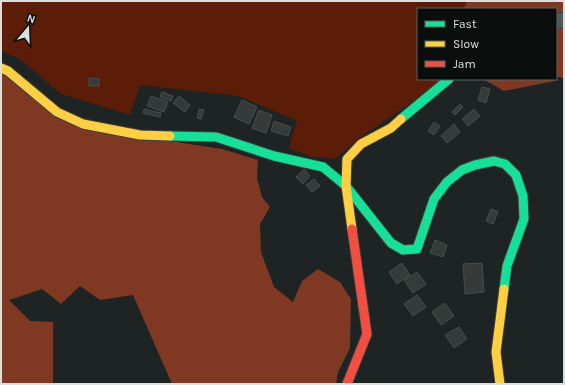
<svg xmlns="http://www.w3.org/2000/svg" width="565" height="385" font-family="Karla,sans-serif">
<rect width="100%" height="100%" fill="#1e2423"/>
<!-- green -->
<path fill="#5b1c08" d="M 1,1 L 467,1 L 464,9 L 418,9 L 418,79 L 446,79 L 358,139 L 335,159 L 312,157 L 289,148 L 291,139 L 297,121 L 239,96 L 140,85 L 130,115 L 61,94 L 20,59 L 1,51 Z"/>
<!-- forest -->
<path fill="#7f3822" d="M 467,1 L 564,1 L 564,78 L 558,77 L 555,81 L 504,91 L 483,79 L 556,79 L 556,9 L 464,9 Z
M 1,72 L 47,109 L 182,143 L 222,149 L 258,160 L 257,178 L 262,197 L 270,207 L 260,224 L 261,252 L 274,287 L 293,302 L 302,281 L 318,269 L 340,282 L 351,299 L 350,348 L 338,372 L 336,384 L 172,384 L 133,295 L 100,300 L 80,286 L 61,304 L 42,289 L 9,300 L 30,321 L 53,322 L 53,384 L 1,384 Z"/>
<!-- building -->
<path fill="#363b3a" stroke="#484c4c" d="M 89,78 L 99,79 L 99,86 L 89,86 Z
M 482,87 L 490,89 L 486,103 L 478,100 Z
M 162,92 L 173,96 L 171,101 L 160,97 Z
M 151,96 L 168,102 L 164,112 L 147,106 Z
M 179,96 L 190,105 L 185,112 L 173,103 Z
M 242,100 L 257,107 L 249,124 L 234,117 Z
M 460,104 L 463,107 L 455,115 L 452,112 Z
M 144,109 L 161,113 L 160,117 L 143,113 Z
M 199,109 L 204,110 L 201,119 L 197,118 Z
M 474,109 L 480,116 L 468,126 L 462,119 Z
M 259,110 L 272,115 L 266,133 L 252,128 Z
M 274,121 L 291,127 L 288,136 L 271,131 Z
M 434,122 L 440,126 L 434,135 L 428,131 Z
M 454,124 L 460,132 L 447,143 L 441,136 Z
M 304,169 L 310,176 L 303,184 L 296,177 Z
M 314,179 L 320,186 L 312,192 L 306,185 Z
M 491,209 L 498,212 L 493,224 L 486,221 Z
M 435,240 L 447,245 L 443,257 L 430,253 Z
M 402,263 L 410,275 L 397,284 L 389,272 Z
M 482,263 L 484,292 L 465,294 L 463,264 Z
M 417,272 L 426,284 L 413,293 L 404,280 Z
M 417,295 L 426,307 L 413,316 L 404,304 Z
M 445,303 L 454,316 L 441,325 L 432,312 Z
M 459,327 L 467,339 L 454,348 L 445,335 Z"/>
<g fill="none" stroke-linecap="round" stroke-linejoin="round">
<defs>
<path id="street" d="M 556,21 L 564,20"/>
<path id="fast" d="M 401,119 L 449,79
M 170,136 L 216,137 L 274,156 L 323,167 L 346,186 L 391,243 L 403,250 L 417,249 L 434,199 L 447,182 L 462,170 L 475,165 L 494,161 L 505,164 L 516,175 L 523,196 L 524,219 L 507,266 L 504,289"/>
<path id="slow" d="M 1,68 L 8,71 L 57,112 L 83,124 L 140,135 L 170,136
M 352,229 L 346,186 L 347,159 L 361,144 L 391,128 L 401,119
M 500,384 L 496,352 L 504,289"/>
<path id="jam" d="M 347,384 L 367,334 L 352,229"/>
</defs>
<!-- street casing -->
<use href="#street" stroke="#3d4140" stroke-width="16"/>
<!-- fast casing -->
<use href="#fast" stroke="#3d4140" stroke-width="11"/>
<!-- slow casing -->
<use href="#slow" stroke="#3d4140" stroke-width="11"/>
<!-- jam casing -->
<use href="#jam" stroke="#3d4140" stroke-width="11"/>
<!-- street -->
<use href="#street" stroke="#4c5b5a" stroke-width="14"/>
<!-- fast -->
<use href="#fast" stroke="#16e098" stroke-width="9"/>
<!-- slow -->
<use href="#slow" stroke="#ffcf43" stroke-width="9"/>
<!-- jam -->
<use href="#jam" stroke="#f24e42" stroke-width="9"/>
</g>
<!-- border -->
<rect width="565" height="385" fill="none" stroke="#d9e0df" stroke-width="4"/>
<!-- legend -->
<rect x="417" y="8" width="140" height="72" fill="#0a0e0d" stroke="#5d6261"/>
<rect x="425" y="21" width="20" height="6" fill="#16e098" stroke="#5d6261"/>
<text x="453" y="28" font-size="12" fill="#d9e0df">Fast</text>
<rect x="425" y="41" width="20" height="6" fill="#ffcf43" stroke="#5d6261"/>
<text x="453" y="48" font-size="12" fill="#d9e0df">Slow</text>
<rect x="425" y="61" width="20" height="6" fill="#f24e42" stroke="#5d6261"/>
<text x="453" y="68" font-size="12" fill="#d9e0df">Jam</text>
<!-- north arrow -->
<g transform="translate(28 28) rotate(19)" stroke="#0a0e0d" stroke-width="3" paint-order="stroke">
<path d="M0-3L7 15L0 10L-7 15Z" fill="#d9e0df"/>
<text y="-6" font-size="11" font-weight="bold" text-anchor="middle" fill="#d9e0df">N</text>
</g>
</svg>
